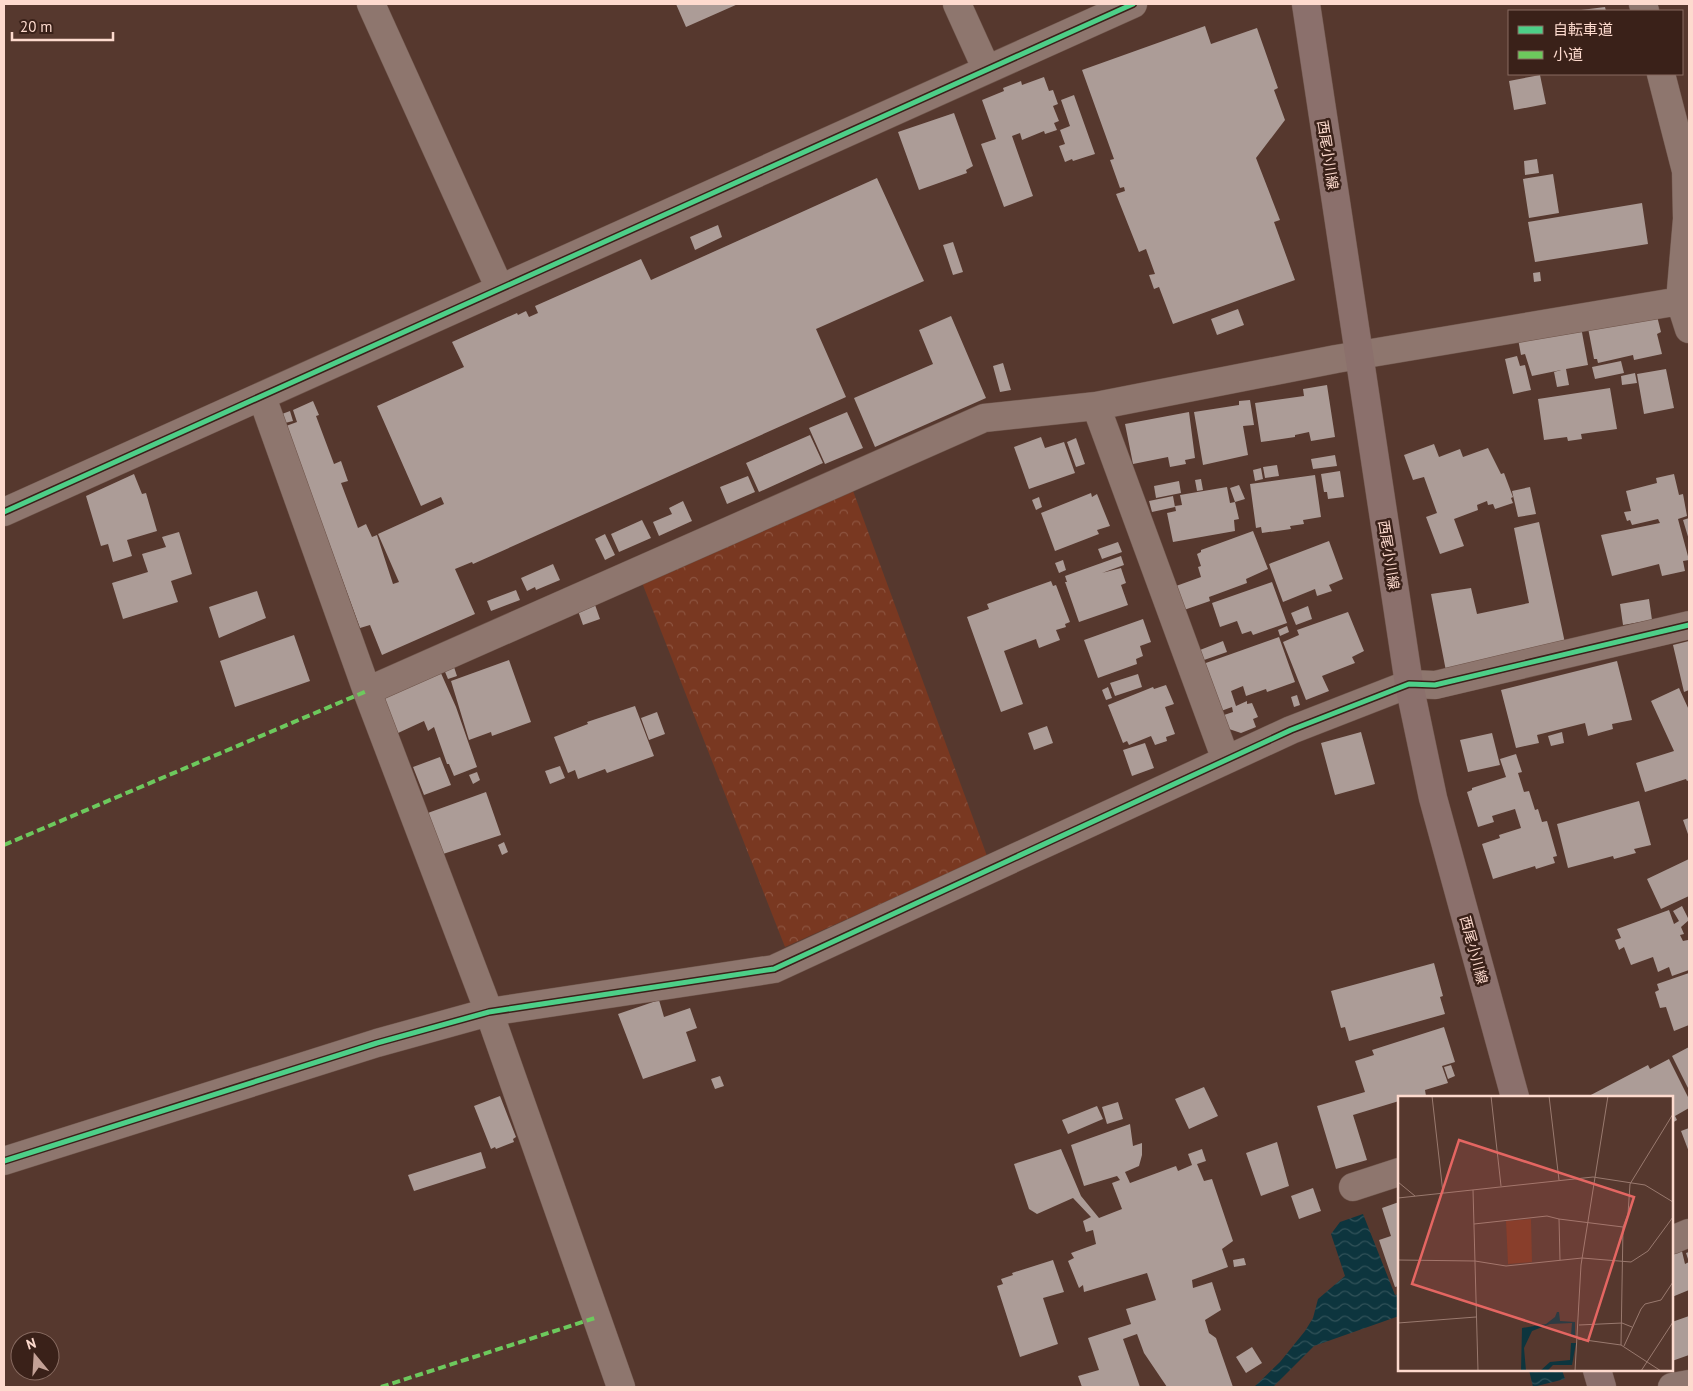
<svg xmlns="http://www.w3.org/2000/svg" width="1693" height="1391" font-family="'PT Sans','Noto Sans JP',sans-serif">
<defs>
<pattern id="park-crowns" width="20" height="18" patternUnits="userSpaceOnUse" patternTransform="scale(1.25)"><rect width="20" height="18" fill="#793821"/><path d="M2 6a3 3 0 1 1 6 0M12 15a3 3 0 1 1 6 0" fill="none" stroke="#8d5440"/></pattern>
<pattern id="water-waves" width="16" height="10" patternUnits="userSpaceOnUse" patternTransform="scale(1.25)"><rect width="16" height="10" fill="#0d353e"/><path d="M0 5q4-4 8 0t8 0" fill="none" stroke="#315259"/></pattern>
</defs>
<rect width="100%" height="100%" fill="#56382e"/>
<!-- park -->
<path fill="url(#park-crowns)" d="M 852,488 L 987,856 L 785,947 L 641,580 Z"/>
<!-- water -->
<path fill="url(#water-waves)" d="M 1363,1214 L 1395,1295 L 1399,1294 L 1399,1316 L 1314,1346 L 1273,1387 L 1254,1387 L 1280,1362 L 1305,1331 L 1313,1318 L 1318,1299 L 1345,1276 L 1331,1234 L 1340,1222 Z
M 1529,1370 L 1562,1370 L 1565,1379 L 1533,1387 Z"/>
<!-- building -->
<path fill="#ac9c97" d="M 676,4 L 738,4 L 686,27 Z
M 1605,7 L 1606,11 L 1581,11 L 1581,10 Z
M 1205,26 L 1211,44 L 1257,28 L 1278,88 L 1274,90 L 1285,120 L 1256,158 L 1280,220 L 1274,222 L 1295,280 L 1173,324 L 1159,287 L 1154,289 L 1149,275 L 1155,274 L 1146,249 L 1139,252 L 1116,194 L 1125,191 L 1124,187 L 1120,188 L 1110,160 L 1114,159 L 1082,70 Z
M 1540,75 L 1546,104 L 1514,110 L 1509,81 Z
M 1044,77 L 1049,91 L 1053,90 L 1058,104 L 1053,106 L 1059,121 L 1054,123 L 1057,130 L 1045,134 L 1044,131 L 1022,140 L 1020,133 L 1012,136 L 1033,196 L 1004,207 L 981,144 L 996,139 L 982,100 L 1004,91 L 1003,88 L 1021,81 L 1022,85 Z
M 1074,95 L 1095,154 L 1073,161 L 1072,159 L 1065,162 L 1059,146 L 1065,144 L 1060,130 L 1070,126 L 1061,100 Z
M 954,113 L 973,166 L 966,170 L 967,173 L 919,190 L 898,132 Z
M 1537,159 L 1539,173 L 1525,175 L 1524,161 Z
M 1553,174 L 1559,213 L 1529,218 L 1523,179 Z
M 877,178 L 924,281 L 816,329 L 846,397 L 473,564 L 472,562 L 455,569 L 475,614 L 382,655 L 370,625 L 360,628 L 286,426 L 297,422 L 293,410 L 313,401 L 319,415 L 316,416 L 334,464 L 341,461 L 348,481 L 341,483 L 358,528 L 366,524 L 372,537 L 377,535 L 393,584 L 399,582 L 378,534 L 444,504 L 441,497 L 421,506 L 377,406 L 464,367 L 452,342 L 517,313 L 518,315 L 526,311 L 529,317 L 538,313 L 535,306 L 641,259 L 651,280 Z
M 1642,203 L 1648,244 L 1535,262 L 1528,222 Z
M 718,225 L 722,237 L 695,250 L 690,237 Z
M 953,242 L 963,272 L 953,275 L 943,245 Z
M 1540,272 L 1541,281 L 1534,282 L 1533,273 Z
M 1238,309 L 1244,325 L 1217,335 L 1211,319 Z
M 1656,312 L 1661,332 L 1657,334 L 1662,354 L 1634,360 L 1633,355 L 1598,363 L 1597,359 L 1594,359 L 1588,328 Z
M 951,316 L 986,398 L 875,447 L 854,398 L 933,364 L 919,330 Z
M 1581,327 L 1588,365 L 1566,369 L 1569,385 L 1557,387 L 1554,372 L 1561,370 L 1532,376 L 1525,354 L 1521,355 L 1518,339 Z
M 1517,356 L 1520,366 L 1525,365 L 1531,390 L 1513,394 L 1505,359 Z
M 1621,361 L 1624,373 L 1595,379 L 1592,367 Z
M 1003,363 L 1011,390 L 1000,392 L 993,366 Z
M 1666,369 L 1674,408 L 1644,414 L 1637,374 Z
M 1635,373 L 1637,383 L 1622,385 L 1621,376 Z
M 1327,385 L 1335,437 L 1311,441 L 1309,432 L 1295,435 L 1295,437 L 1261,442 L 1255,403 L 1304,396 L 1303,389 Z
M 1610,388 L 1617,429 L 1581,434 L 1582,439 L 1568,441 L 1567,437 L 1544,440 L 1538,399 Z
M 1250,400 L 1254,425 L 1243,426 L 1248,455 L 1203,465 L 1194,412 L 1239,405 L 1239,401 Z
M 290,411 L 293,421 L 285,423 L 282,414 Z
M 847,412 L 863,448 L 825,464 L 809,428 Z
M 1189,412 L 1195,458 L 1185,460 L 1186,464 L 1170,467 L 1168,457 L 1133,464 L 1125,424 Z
M 810,435 L 823,463 L 759,492 L 746,463 Z
M 1041,437 L 1045,448 L 1064,442 L 1075,473 L 1029,489 L 1014,447 Z
M 1076,438 L 1085,464 L 1076,467 L 1067,442 Z
M 1434,444 L 1439,457 L 1460,449 L 1463,457 L 1488,448 L 1501,474 L 1504,473 L 1513,497 L 1511,498 L 1513,503 L 1495,509 L 1493,504 L 1488,505 L 1487,501 L 1477,505 L 1478,510 L 1454,519 L 1464,546 L 1440,554 L 1426,517 L 1437,513 L 1424,477 L 1413,480 L 1404,455 Z
M 1335,455 L 1337,466 L 1313,469 L 1311,459 Z
M 1277,465 L 1279,476 L 1265,478 L 1263,467 Z
M 1261,468 L 1263,479 L 1255,481 L 1253,470 Z
M 1340,471 L 1344,497 L 1328,499 L 1327,492 L 1324,492 L 1321,474 Z
M 134,474 L 142,494 L 146,493 L 157,531 L 127,540 L 132,556 L 113,562 L 108,544 L 101,546 L 86,496 Z
M 1674,474 L 1679,495 L 1683,494 L 1687,516 L 1678,519 L 1689,560 L 1683,561 L 1685,571 L 1662,576 L 1659,564 L 1612,576 L 1601,535 L 1660,523 L 1658,519 L 1632,525 L 1630,520 L 1627,521 L 1624,512 L 1631,511 L 1626,491 L 1657,483 L 1656,478 Z
M 1315,475 L 1321,517 L 1303,520 L 1304,524 L 1290,526 L 1291,529 L 1262,533 L 1261,527 L 1256,528 L 1250,484 Z
M 748,476 L 755,492 L 727,504 L 720,487 Z
M 1201,479 L 1203,490 L 1197,491 L 1195,480 Z
M 1179,481 L 1181,493 L 1156,498 L 1154,486 Z
M 1239,485 L 1245,499 L 1235,502 L 1239,519 L 1234,520 L 1235,531 L 1173,542 L 1167,513 L 1176,511 L 1175,506 L 1182,505 L 1180,495 L 1227,487 L 1230,503 L 1235,502 L 1230,488 Z
M 1530,487 L 1536,514 L 1518,517 L 1512,491 Z
M 1091,493 L 1092,497 L 1097,494 L 1110,526 L 1097,530 L 1099,534 L 1055,551 L 1041,513 Z
M 1173,496 L 1175,507 L 1152,512 L 1149,501 Z
M 1039,497 L 1042,507 L 1036,510 L 1032,500 Z
M 683,501 L 692,521 L 659,536 L 653,522 L 672,514 L 669,508 Z
M 1689,518 L 1689,540 L 1683,520 Z
M 642,520 L 651,538 L 619,552 L 611,534 Z
M 1539,522 L 1565,643 L 1446,671 L 1431,594 L 1471,588 L 1477,614 L 1529,603 L 1514,528 Z
M 1253,531 L 1268,569 L 1246,579 L 1247,583 L 1209,597 L 1210,601 L 1184,610 L 1176,586 L 1201,577 L 1198,567 L 1201,566 L 1197,554 L 1201,552 L 1201,550 Z
M 179,532 L 192,574 L 171,581 L 178,602 L 123,619 L 112,583 L 148,572 L 142,554 L 166,547 L 162,537 Z
M 605,534 L 615,555 L 605,560 L 595,539 Z
M 1329,541 L 1343,579 L 1329,585 L 1332,591 L 1317,596 L 1315,589 L 1283,602 L 1269,564 Z
M 1118,542 L 1122,552 L 1102,559 L 1098,549 Z
M 1121,556 L 1124,565 L 1102,573 L 1121,568 L 1126,583 L 1121,585 L 1128,605 L 1079,622 L 1065,582 L 1067,582 L 1065,576 Z
M 1063,560 L 1066,570 L 1059,573 L 1055,563 Z
M 553,564 L 560,580 L 536,590 L 535,587 L 527,591 L 521,578 Z
M 1051,581 L 1053,586 L 1056,585 L 1070,622 L 1065,624 L 1066,627 L 1056,630 L 1060,640 L 1039,648 L 1036,639 L 1004,651 L 1023,704 L 1001,712 L 967,617 L 989,609 L 987,604 Z
M 1272,582 L 1287,623 L 1253,635 L 1251,631 L 1242,634 L 1237,621 L 1220,627 L 1212,603 Z
M 516,590 L 520,600 L 491,611 L 487,601 Z
M 257,591 L 266,618 L 219,638 L 209,607 Z
M 1649,599 L 1652,620 L 1623,625 L 1620,604 Z
M 594,602 L 600,619 L 583,625 L 577,608 Z
M 1308,606 L 1312,619 L 1296,625 L 1291,613 Z
M 1348,612 L 1364,651 L 1352,657 L 1355,663 L 1322,676 L 1329,691 L 1306,700 L 1283,642 L 1299,635 L 1297,630 Z
M 1143,619 L 1151,642 L 1140,646 L 1143,656 L 1136,659 L 1137,664 L 1098,678 L 1084,640 Z
M 1287,626 L 1289,632 L 1280,636 L 1278,630 Z
M 294,635 L 310,681 L 235,707 L 220,661 Z
M 1279,637 L 1295,682 L 1267,692 L 1266,689 L 1246,696 L 1243,686 L 1231,691 L 1236,706 L 1247,701 L 1247,704 L 1252,703 L 1258,717 L 1253,719 L 1256,727 L 1241,733 L 1229,729 L 1224,715 L 1233,712 L 1232,707 L 1221,711 L 1203,664 Z
M 1223,641 L 1227,652 L 1204,660 L 1200,650 Z
M 1689,641 L 1689,690 L 1684,692 L 1673,645 Z
M 509,660 L 531,722 L 492,736 L 491,732 L 469,740 L 451,681 Z
M 1617,661 L 1632,720 L 1612,724 L 1613,729 L 1588,736 L 1585,723 L 1537,735 L 1539,743 L 1516,748 L 1501,690 Z
M 453,664 L 457,676 L 448,679 L 443,667 Z
M 440,671 L 456,707 L 477,767 L 454,776 L 449,764 L 447,764 L 434,727 L 428,731 L 424,721 L 398,733 L 383,697 Z
M 1138,674 L 1142,687 L 1115,696 L 1110,683 Z
M 1166,685 L 1174,704 L 1165,707 L 1175,734 L 1166,737 L 1167,741 L 1155,745 L 1151,736 L 1129,745 L 1127,741 L 1123,743 L 1108,705 L 1153,687 L 1154,689 Z
M 1108,687 L 1112,698 L 1106,700 L 1102,690 Z
M 1679,688 L 1689,710 L 1689,780 L 1687,781 L 1686,779 L 1645,792 L 1636,763 L 1674,751 L 1651,701 Z
M 1297,695 L 1300,705 L 1294,707 L 1291,697 Z
M 635,706 L 654,756 L 607,773 L 605,769 L 578,779 L 575,770 L 568,773 L 554,737 L 588,724 L 587,722 Z
M 657,712 L 665,734 L 649,740 L 641,718 Z
M 1047,726 L 1053,743 L 1034,750 L 1028,733 Z
M 1361,732 L 1375,784 L 1335,795 L 1321,743 Z
M 1562,732 L 1564,743 L 1551,746 L 1548,736 Z
M 1492,733 L 1500,765 L 1468,772 L 1460,740 Z
M 1145,743 L 1154,768 L 1132,776 L 1123,750 Z
M 1516,754 L 1522,772 L 1518,773 L 1524,792 L 1529,791 L 1535,810 L 1538,809 L 1542,822 L 1547,821 L 1557,856 L 1553,857 L 1555,863 L 1536,869 L 1535,866 L 1493,879 L 1482,844 L 1500,838 L 1499,835 L 1521,828 L 1515,809 L 1492,816 L 1494,822 L 1478,827 L 1467,792 L 1472,790 L 1472,788 L 1506,777 L 1500,759 Z
M 440,757 L 451,785 L 424,795 L 413,767 Z
M 560,766 L 565,778 L 550,784 L 545,771 Z
M 477,772 L 480,780 L 473,784 L 469,775 Z
M 486,792 L 501,835 L 443,854 L 425,814 Z
M 1639,801 L 1651,845 L 1634,849 L 1636,853 L 1614,859 L 1613,856 L 1568,868 L 1557,824 Z
M 1689,818 L 1689,837 L 1683,820 Z
M 504,842 L 508,852 L 502,855 L 498,845 Z
M 1689,859 L 1689,896 L 1661,909 L 1647,879 Z
M 1682,906 L 1689,920 L 1681,927 L 1684,934 L 1680,935 L 1683,941 L 1688,940 L 1689,944 L 1689,970 L 1672,976 L 1669,967 L 1658,972 L 1653,957 L 1631,965 L 1624,947 L 1619,950 L 1615,940 L 1621,938 L 1617,929 L 1669,910 L 1674,924 L 1679,921 L 1673,911 Z
M 1434,963 L 1443,996 L 1440,997 L 1445,1014 L 1349,1041 L 1345,1027 L 1341,1028 L 1331,991 Z
M 1689,973 L 1689,1025 L 1674,1031 L 1666,1007 L 1660,1008 L 1655,992 L 1659,990 L 1657,984 Z
M 659,1000 L 664,1017 L 690,1008 L 697,1028 L 686,1032 L 696,1061 L 643,1079 L 618,1014 Z
M 1444,1027 L 1455,1062 L 1442,1066 L 1448,1083 L 1425,1090 L 1426,1096 L 1399,1097 L 1399,1101 L 1353,1115 L 1367,1160 L 1336,1169 L 1317,1106 L 1365,1092 L 1355,1061 L 1374,1055 L 1372,1050 Z
M 1689,1047 L 1689,1090 L 1672,1056 Z
M 1669,1059 L 1689,1099 L 1689,1108 L 1675,1116 L 1677,1120 L 1672,1123 L 1672,1097 L 1587,1097 L 1648,1065 L 1650,1069 Z
M 1451,1065 L 1455,1076 L 1448,1079 L 1444,1067 Z
M 720,1076 L 724,1086 L 715,1089 L 711,1079 Z
M 1204,1087 L 1218,1116 L 1189,1129 L 1175,1099 Z
M 500,1096 L 516,1137 L 513,1139 L 514,1142 L 496,1149 L 495,1147 L 491,1149 L 474,1106 Z
M 1118,1102 L 1123,1119 L 1107,1124 L 1102,1107 Z
M 1097,1106 L 1103,1119 L 1068,1134 L 1062,1120 Z
M 1130,1124 L 1133,1146 L 1142,1143 L 1142,1155 L 1139,1166 L 1125,1172 L 1130,1183 L 1176,1166 L 1178,1171 L 1192,1165 L 1188,1154 L 1202,1149 L 1206,1161 L 1197,1164 L 1204,1181 L 1212,1179 L 1233,1241 L 1222,1249 L 1228,1267 L 1192,1280 L 1193,1288 L 1212,1282 L 1221,1310 L 1205,1320 L 1209,1333 L 1216,1338 L 1233,1387 L 1167,1387 L 1144,1353 L 1137,1334 L 1123,1339 L 1140,1387 L 1082,1387 L 1078,1376 L 1099,1370 L 1088,1338 L 1131,1324 L 1126,1309 L 1156,1300 L 1147,1273 L 1084,1292 L 1083,1285 L 1079,1288 L 1068,1261 L 1074,1258 L 1071,1253 L 1096,1244 L 1093,1230 L 1086,1232 L 1083,1221 L 1091,1217 L 1073,1198 L 1037,1214 L 1029,1209 L 1014,1164 L 1061,1149 L 1081,1196 L 1099,1218 L 1122,1209 L 1112,1183 L 1120,1180 L 1117,1176 L 1084,1186 L 1071,1145 Z
M 1689,1128 L 1689,1152 L 1681,1131 Z
M 1277,1142 L 1289,1186 L 1261,1196 L 1246,1153 Z
M 481,1152 L 486,1168 L 414,1191 L 408,1175 Z
M 1313,1188 L 1321,1211 L 1299,1219 L 1291,1196 Z
M 1399,1202 L 1399,1286 L 1395,1287 L 1379,1240 L 1391,1236 L 1382,1208 Z
M 1681,1247 L 1685,1264 L 1689,1262 L 1686,1253 L 1689,1252 L 1689,1290 L 1672,1297 L 1672,1251 Z
M 1244,1258 L 1246,1265 L 1234,1267 L 1233,1260 Z
M 1053,1260 L 1064,1292 L 1043,1298 L 1058,1344 L 1020,1357 L 997,1286 L 1003,1284 L 1001,1279 L 1013,1275 L 1012,1273 Z
M 1689,1316 L 1689,1355 L 1672,1361 L 1672,1322 Z
M 1252,1347 L 1262,1363 L 1246,1373 L 1236,1357 Z"/>
<g fill="none" stroke-linecap="round" stroke-linejoin="round">
<defs>
<path id="minor" d="M 371,4 L 500,289
M 957,4 L 986,68
M 1643,4 L 1645,11
M 1661,74 L 1686,171 L 1687,219 L 1680,301 L 1689,329
M 262,397 L 367,691 L 489,1012 L 621,1387
M 4,512 L 1133,4
M 367,691 L 984,418 L 1096,406
M 1226,760 L 1096,406 L 1336,359 L 1680,301
M 4,1161 L 377,1043 L 489,1012 L 774,969 L 1291,730 L 1409,684 L 1435,685 L 1689,625
M 1353,1187 L 1399,1172
M 1672,1240 L 1689,1233
M 1672,1387 L 1689,1384"/>
<path id="major" d="M 1306,4 L 1409,684 L 1433,798 L 1515,1097
M 1597,1370 L 1602,1387"/>
</defs>
<!-- minor casing -->
<use href="#minor" stroke="#6f554b" stroke-width="29"/>
<!-- major casing -->
<use href="#major" stroke="#6f554b" stroke-width="29"/>
<!-- minor -->
<use href="#minor" stroke="#8e766e" stroke-width="28"/>
<!-- major -->
<use href="#major" stroke="#8b706c" stroke-width="28"/>
<!-- quiet -->
<path stroke="#6dc95d" stroke-width="4" stroke-dasharray="8 4" stroke-linecap="butt" d="M 4,845 L 367,691
M 381,1387 L 598,1317"/>
<defs>
<path id="cycleway" d="M 4,512 L 1133,4
M 4,1161 L 377,1043 L 489,1012 L 774,969 L 1291,730 L 1409,684 L 1435,685 L 1689,625"/>
</defs>
<!-- cycleway casing -->
<use href="#cycleway" stroke="#3a2119" stroke-width="8"/>
<!-- cycleway -->
<use href="#cycleway" stroke="#4dcf88" stroke-width="5"/>
</g>
<g text-anchor="middle" dominant-baseline="central" stroke-width="5" stroke-linejoin="round" paint-order="stroke">
<!-- street labels -->
<g font-size="14" fill="#fddace" stroke="#3a2119">
<text transform="translate(1328 155) rotate(81)">西尾小川線</text>
<text transform="translate(1389 555) rotate(81)">西尾小川線</text>
<text transform="translate(1474 950) rotate(75)">西尾小川線</text>
</g>
</g>
<!-- overview -->
<g transform="translate(1398 1096)">
<rect width="275" height="275" fill="#56382e"/>
<path d="M 133,123 L 134,166 L 110,168 L 108,125 Z" fill="#793821"/>
<path d="M 159,216 L 161,216 L 162,225 L 177,226 L 177,240 L 173,239 L 174,227 L 152,228 L 134,235 L 126,252 L 128,275 L 123,275 L 124,232 L 148,228 L 157,221 ZM 173,247 L 178,247 L 174,269 L 155,269 L 149,275 L 142,275 L 152,266 L 172,264 Z" fill="#0d353e"/>
<path fill="none" stroke="#99796e" stroke-width="1" d="M 34,0 L 45,97M 93,0 L 103,90M 151,0 L 161,84M 0,86 L 17,100M 75,94 L 80,275M 0,102 L 195,81 L 247,89 L 275,106M 76,128 L 149,120 L 161,123M 0,164 L 77,165 L 108,170 L 184,162 L 233,166 L 250,155 L 275,121M 162,164 L 161,123 L 225,131M 0,227 L 78,221M 181,229 L 224,227 L 234,231M 180,243 L 223,249 L 263,275M 223,249 L 225,131 L 230,118 L 232,88 L 275,18M 226,250 L 243,213 L 247,208 L 263,204 L 275,186M 177,275 L 183,169 L 210,0M 243,275 L 275,226"/>
<path fill="#e46662" fill-opacity="0.15" stroke="#e46662" stroke-width="2.5" d="M 61,44 L 236,101 L 190,245 L 14,188 Z"/>
<rect width="275" height="275" fill="none" stroke="#fddace" stroke-width="2.5"/>
</g>
<!-- border -->
<rect width="1693" height="1391" fill="none" stroke="#fddace" stroke-width="10"/>
<!-- legend -->
<rect x="1508" y="10" width="175" height="65" fill="#3a2119" stroke="#886b61"/>
<rect x="1518" y="26" width="25" height="8" fill="#4dcf88" stroke="#886b61"/>
<text x="1553" y="35" font-size="15" fill="#fddace">自転車道</text>
<rect x="1518" y="51" width="25" height="8" fill="#6dc95d" stroke="#886b61"/>
<text x="1553" y="60" font-size="15" fill="#fddace">小道</text>
<!-- north arrow -->
<g transform="translate(35 1356) rotate(342)"><circle r="24" fill="#3a2119" stroke="#886b61"/>
<path d="M0-4L9 19L0 12L-9 19Z" fill="#c3a196"/>
<text y="-8" font-size="14" font-weight="bold" text-anchor="middle" fill="#fddace">N</text>
</g>
<!-- scale -->
<path d="M12 32v8h101v-8" fill="none" stroke="#fddace" stroke-width="2.5"/>
<text x="20" y="32" font-size="15" fill="#fddace" stroke="#3a2119" stroke-width="4" paint-order="stroke">20 m</text>
</svg>
